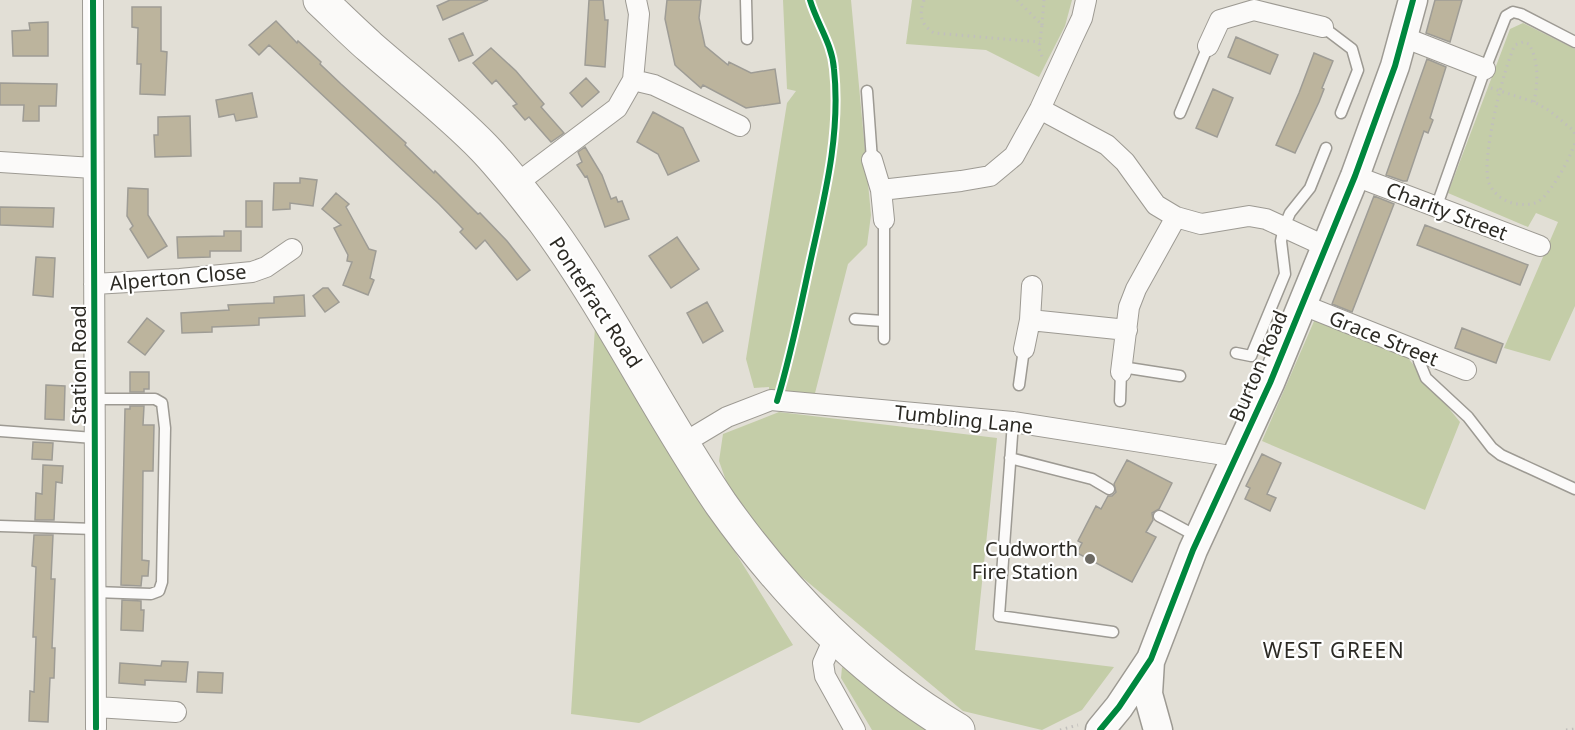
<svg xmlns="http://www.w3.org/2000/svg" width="1575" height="730" font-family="'Noto Sans',sans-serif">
<rect width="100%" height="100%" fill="#e2dfd6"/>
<!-- green -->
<path fill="#c4cda8" d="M 783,0 L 851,0 L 871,215 L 867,245 L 848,264 L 814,397 L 769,397 L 769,387 L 754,388 L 746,359 L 787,103 L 796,91 L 787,89 Z
M 912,0 L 1072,0 L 1065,26 L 1039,77 L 986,50 L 906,44 Z
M 1523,23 L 1575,49 L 1575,306 L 1550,361 L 1504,348 L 1558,222 L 1536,213 L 1528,227 L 1448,193 L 1510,29 Z
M 1315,319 L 1408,358 L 1460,422 L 1425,510 L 1262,441 Z
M 595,327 L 793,645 L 639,723 L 571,714 Z
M 779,412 L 997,438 L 975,650 L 1114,667 L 1082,710 L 1042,730 L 963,711 L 792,569 L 730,492 L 719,461 L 723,434 Z
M 842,667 L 934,730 L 872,730 L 841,678 Z"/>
<!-- building -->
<path fill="#bcb49d" stroke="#9e9c95" stroke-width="1.5" d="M 450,0 L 488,0 L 443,20 L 437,6 Z
M 589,0 L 603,0 L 605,20 L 608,20 L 605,67 L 585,65 Z
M 667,0 L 701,0 L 699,18 L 705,46 L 728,65 L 729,62 L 751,73 L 775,69 L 780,103 L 746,108 L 703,85 L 701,88 L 677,67 L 675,65 L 665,19 Z
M 1435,0 L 1462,0 L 1450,42 L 1426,33 Z
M 132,7 L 161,7 L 161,51 L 167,52 L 165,95 L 140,94 L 141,64 L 137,64 L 138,28 L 132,27 Z
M 276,21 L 297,43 L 298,41 L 321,62 L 320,64 L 341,84 L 406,143 L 405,145 L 434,173 L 435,171 L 478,214 L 480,213 L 507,241 L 530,270 L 517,280 L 485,240 L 476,249 L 460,232 L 463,229 L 439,204 L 269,45 L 259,55 L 249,45 Z
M 48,22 L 48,56 L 13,56 L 12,31 L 30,30 L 29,23 Z
M 463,33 L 473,55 L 459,61 L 449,39 Z
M 1236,37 L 1278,55 L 1270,74 L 1228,57 Z
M 491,48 L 516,71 L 544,104 L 541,107 L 564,133 L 551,142 L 529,117 L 525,120 L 513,106 L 517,104 L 496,80 L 492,84 L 473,63 Z
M 1314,53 L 1333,61 L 1322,88 L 1324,89 L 1319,102 L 1295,153 L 1276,145 L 1299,93 Z
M 1427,59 L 1446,67 L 1430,118 L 1433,120 L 1428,133 L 1424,131 L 1407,181 L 1403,181 L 1386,175 Z
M 586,78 L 599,92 L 582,107 L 570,93 Z
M 0,83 L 57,84 L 56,106 L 39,106 L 39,121 L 23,121 L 24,105 L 0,105 Z
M 1213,89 L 1233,98 L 1217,137 L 1196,128 Z
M 252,93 L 257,117 L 236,121 L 234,114 L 219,117 L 216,100 Z
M 653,112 L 683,128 L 699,161 L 668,175 L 658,154 L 637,142 Z
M 190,116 L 191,156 L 155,157 L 154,135 L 158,135 L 158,117 Z
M 585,147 L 602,175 L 611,199 L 616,197 L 618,202 L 622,201 L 629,219 L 605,227 L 587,176 L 585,177 L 577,165 L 582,162 L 578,152 Z
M 300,178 L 317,180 L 313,206 L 290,203 L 290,209 L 273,210 L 274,183 L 300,183 Z
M 128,188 L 148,189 L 148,215 L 167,246 L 148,258 L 130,229 L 133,226 L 127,216 Z
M 336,193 L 349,204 L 346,207 L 369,249 L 376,251 L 370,278 L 374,280 L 368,295 L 343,285 L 352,262 L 347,261 L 348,255 L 334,228 L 341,225 L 322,209 Z
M 1374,196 L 1394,204 L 1352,312 L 1332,304 Z
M 246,201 L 262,201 L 262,227 L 246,227 Z
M 0,207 L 54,208 L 53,227 L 0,225 Z
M 1425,225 L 1528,265 L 1520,285 L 1417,245 Z
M 224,231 L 241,231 L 241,251 L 210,251 L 210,257 L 178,258 L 177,237 L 224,236 Z
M 677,237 L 699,269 L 671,288 L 649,256 Z
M 36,257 L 55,258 L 53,297 L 33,295 Z
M 323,288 L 328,288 L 339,302 L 325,312 L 313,296 Z
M 304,295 L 305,316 L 259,318 L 259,325 L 212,327 L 212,332 L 182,333 L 181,313 L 229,310 L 228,305 L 274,303 L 274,297 Z
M 707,302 L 723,331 L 703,343 L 687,313 Z
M 147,318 L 164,331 L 145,355 L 128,342 Z
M 1462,328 L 1503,344 L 1496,363 L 1455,348 Z
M 130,372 L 149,372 L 149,389 L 144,389 L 144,392 L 130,392 Z
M 46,385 L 65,386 L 64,420 L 45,419 Z
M 130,406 L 144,406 L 143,425 L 154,425 L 153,471 L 143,471 L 142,560 L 149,561 L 148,576 L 142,576 L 141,586 L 121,585 L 125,409 L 130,409 Z
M 33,442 L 53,443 L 52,460 L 32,459 Z
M 1262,454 L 1281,463 L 1267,494 L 1276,498 L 1270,511 L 1245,499 L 1250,488 L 1246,486 Z
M 1127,460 L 1172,483 L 1159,509 L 1152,513 L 1153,520 L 1146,532 L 1156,537 L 1132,582 L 1077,553 L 1082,543 L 1078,541 L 1096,506 L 1101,509 L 1108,496 L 1112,496 L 1116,492 L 1114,484 Z
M 43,465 L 63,466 L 62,483 L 56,482 L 54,520 L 35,520 L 36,493 L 42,494 Z
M 34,535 L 53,535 L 51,579 L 55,579 L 52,648 L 55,648 L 54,678 L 50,678 L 48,722 L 29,721 L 30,691 L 34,692 L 36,637 L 33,637 L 36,567 L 32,566 Z
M 122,600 L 141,601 L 141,610 L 144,610 L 143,631 L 121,630 Z
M 162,661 L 188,662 L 186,682 L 145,680 L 145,685 L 119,683 L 120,663 L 161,666 Z
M 198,672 L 223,673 L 222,693 L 197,692 Z"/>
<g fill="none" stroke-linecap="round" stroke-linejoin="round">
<defs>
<path id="lane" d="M 746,0 L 747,39
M 1323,27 L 1352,49 L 1358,70 L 1341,113
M 867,91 L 872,160
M 1180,113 L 1208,46
M 1436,208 L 1485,69 L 1506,16 L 1513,12 L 1521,14 L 1575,42
M 884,220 L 884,339
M 855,319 L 883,321
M 1421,352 L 1419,361 L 1426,378 L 1468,417 L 1492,448 L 1501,455 L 1575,489
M 1236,353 L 1251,356 L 1285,274 L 1281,241 L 1284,227 L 1290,213 L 1310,188 L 1326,148
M 1122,367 L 1180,376
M 1019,385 L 1024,349
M 94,399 L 155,399 L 162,403 L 165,428 L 162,582 L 159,591 L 151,594 L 95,592
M 1120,401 L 1121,372
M 1013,422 L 999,616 L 1113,632
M 0,431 L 94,438
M 1010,458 L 1092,479 L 1109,489
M 1159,516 L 1198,537
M 0,526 L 95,529"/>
<path id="street" d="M 93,0 L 96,728
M 1403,37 L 1485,69
M 1208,46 L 1220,20 L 1254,10 L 1323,27
M 633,80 L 654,85 L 740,126
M 1040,109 L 1107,145 L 1125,162 L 1156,205 L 1176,217 L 1201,224 L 1249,216 L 1266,219 L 1327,247
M 872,160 L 881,190 L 884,220
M 0,162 L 93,168
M 1355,176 L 1540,246
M 516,184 L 617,108 L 633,80 L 639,14 L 636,0
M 881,190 L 961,181 L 990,176 L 1014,156 L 1040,109 L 1073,37 L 1082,18 L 1086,0
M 94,284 L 180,279 L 252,272 L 266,267 L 292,249
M 1303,305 L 1466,370
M 1030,320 L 1127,330
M 1024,349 L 1030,320 L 1032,286
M 1121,372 L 1129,307 L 1136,289 L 1176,217
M 697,435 L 727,417 L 771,400 L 1013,422 L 1237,457
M 835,636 L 823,663 L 825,676 L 855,730
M 96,707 L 176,712"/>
<path id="secondary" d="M 1150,661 L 1148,694 L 1158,730
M 1100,730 L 1119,707 L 1151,659 L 1193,550 L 1270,383 L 1355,176 L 1395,66 L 1413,0"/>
<path id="highway" d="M 320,0 C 337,16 353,32 370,47 C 409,81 449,112 484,148 C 506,171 525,196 544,221 C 610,311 658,412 721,504 C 784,593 864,675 958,730"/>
</defs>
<!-- lane casing -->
<use href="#lane" stroke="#9d9a93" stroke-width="13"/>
<!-- street casing -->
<use href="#street" stroke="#9d9a93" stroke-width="22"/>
<!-- secondary casing -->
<use href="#secondary" stroke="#9d9a93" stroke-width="31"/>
<!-- highway casing -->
<use href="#highway" stroke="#9d9a93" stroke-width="35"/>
<!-- path -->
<path stroke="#c1bfbc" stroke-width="3" stroke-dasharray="1.5 4.5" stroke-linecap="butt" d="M 924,0 C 919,15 920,24 934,33 L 1040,42
M 1017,0 L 1042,25 L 1039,49 L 1043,59
M 1042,25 L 1044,0
M 1491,88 L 1534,102 L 1550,111 L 1574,131 L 1575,136
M 1534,102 C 1538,83 1539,61 1529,44 L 1523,42 L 1515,45 C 1504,66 1480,162 1489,183 C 1493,193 1502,200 1512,203 C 1521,205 1531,206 1539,201 C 1552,192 1570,158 1575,143
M 1060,730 L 1078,725
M 1566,730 L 1575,729"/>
<!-- lane -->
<use href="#lane" stroke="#fbfaf9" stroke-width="10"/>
<!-- street -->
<use href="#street" stroke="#fbfaf9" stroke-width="20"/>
<!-- secondary -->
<use href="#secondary" stroke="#fbfaf9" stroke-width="28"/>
<!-- highway -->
<use href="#highway" stroke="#fbfaf9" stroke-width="33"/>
<defs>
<path id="cycleway" d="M 93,0 L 96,728
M 777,401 C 791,355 800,309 810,263 C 824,199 841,135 834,69 C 832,43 817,24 810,0
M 1100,730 L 1119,707 L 1151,659 L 1193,550 L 1270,383 L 1355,176 L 1395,66 L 1413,0"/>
</defs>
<!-- cycleway casing -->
<use href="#cycleway" stroke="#fff" stroke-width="10"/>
<!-- cycleway -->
<use href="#cycleway" stroke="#00873e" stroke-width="6"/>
</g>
<!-- markers -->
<circle fill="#6c6962" stroke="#fff" stroke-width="2" cx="1090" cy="559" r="6"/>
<g text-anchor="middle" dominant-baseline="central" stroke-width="4.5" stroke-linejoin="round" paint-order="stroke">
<!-- street labels -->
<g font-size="20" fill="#2c2a24" stroke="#fff">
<text transform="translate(1447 211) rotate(21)">Charity Street</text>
<text transform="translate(178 277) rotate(-5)">Alperton Close</text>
<text transform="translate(596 302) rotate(57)">Pontefract Road</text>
<text transform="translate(1384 338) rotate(22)">Grace Street</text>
<text transform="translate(78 365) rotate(-90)">Station Road</text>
<text transform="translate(1258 366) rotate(-67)">Burton Road</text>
<text transform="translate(964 419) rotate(6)">Tumbling Lane</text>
</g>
<!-- poi labels -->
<g font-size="20" fill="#2c2a24" stroke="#fff" text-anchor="end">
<text x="1078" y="548">Cudworth<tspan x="1078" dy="23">Fire Station</tspan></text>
</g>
<!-- neighbourhood labels -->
<g font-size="21" letter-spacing="1.5" fill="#2c2a24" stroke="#fff">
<text x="1334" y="650">WEST GREEN</text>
</g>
</g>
</svg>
